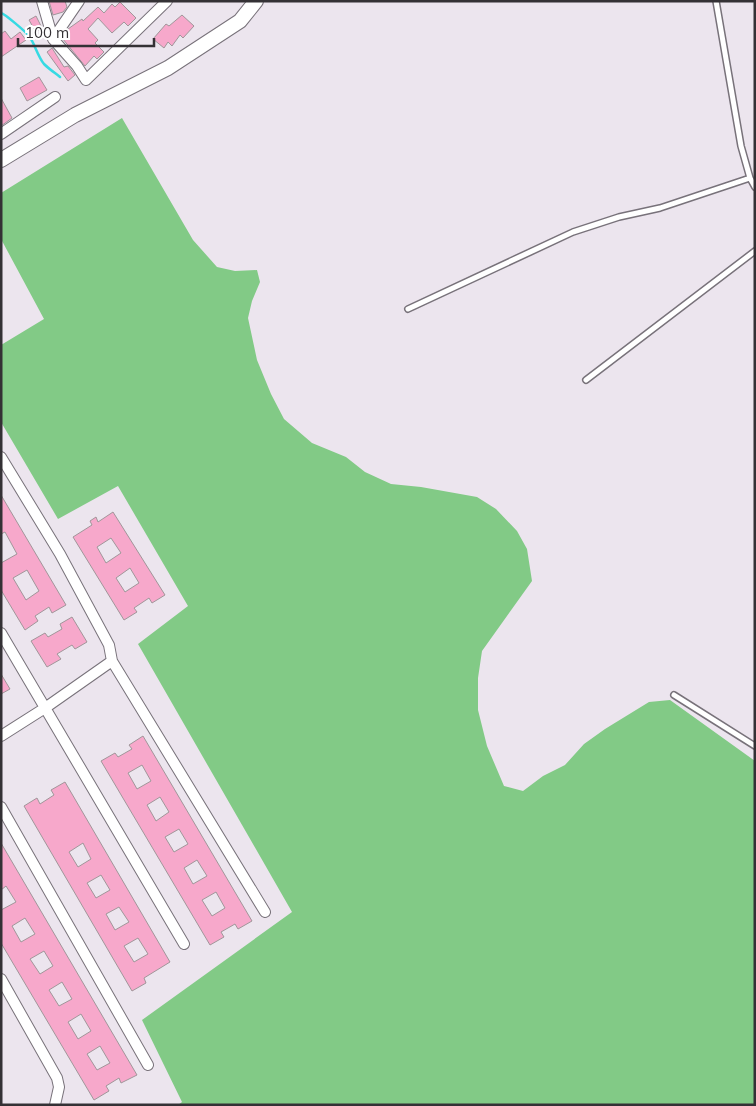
<svg xmlns="http://www.w3.org/2000/svg" width="756" height="1106" font-family="Mulish,sans-serif">
<rect width="100%" height="100%" fill="#ece5ee"/>
<!-- green -->
<path fill="#82ca86" d="M 122,118 L 193,240 L 217,267 L 235,271 L 257,270 L 260,282 L 252,301 L 248,318 L 257,360 L 271,394 L 284,419 L 312,443 L 346,457 L 365,472 L 391,484 L 421,487 L 477,497 L 496,509 L 517,531 L 527,549 L 532,581 L 482,651 L 478,678 L 478,710 L 487,746 L 504,786 L 523,791 L 543,776 L 565,765 L 584,744 L 605,729 L 649,702 L 670,700 L 755,761 L 755,1105 L 178,1105 L 182,1102 L 142,1020 L 292,912 L 138,644 L 188,606 L 118,486 L 58,519 L 1,422 L 1,345 L 44,319 L 1,239 L 1,193 Z"/>
<g fill="none" stroke-linecap="round" stroke-linejoin="round">
<!-- stream -->
<path stroke="#37dae3" stroke-width="2.5" d="M 1,13 C 5,14 26,32 29,36 C 35,44 37,55 44,64 C 49,69 55,73 60,77"/>
</g>
<!-- building -->
<path fill="#f7a8cb" stroke="#a1969a" fill-rule="evenodd" d="M 49,1 L 65,1 L 67,7 L 63,12 L 53,15 Z
M 120,2 L 136,18 L 128,26 L 124,22 L 112,33 L 98,18 L 88,29 L 98,40 L 95,43 L 104,52 L 97,59 L 94,56 L 85,66 L 62,38 L 68,29 L 82,19 L 83,21 L 98,7 L 104,13 L 112,4 L 115,7 Z
M 182,15 L 194,26 L 183,38 L 180,35 L 172,46 L 168,42 L 164,48 L 153,39 L 166,24 L 169,26 Z
M 36,16 L 42,28 L 36,32 L 29,20 Z
M 5,31 L 11,39 L 20,32 L 26,40 L 1,57 L 1,34 Z
M 52,48 L 64,67 L 68,66 L 75,75 L 68,81 L 47,52 Z
M 39,77 L 47,90 L 27,101 L 20,88 Z
M 1,98 L 12,118 L 1,126 Z
M 1,495 L 66,605 L 52,613 L 49,607 L 35,616 L 38,621 L 25,630 L 1,590 L 1,563 L 17,554 L 5,532 L 1,534 ZM 27,570 L 39,591 L 26,600 L 13,578 Z
M 113,512 L 165,595 L 152,603 L 149,598 L 134,608 L 137,612 L 124,620 L 73,537 L 92,525 L 90,521 L 96,517 L 98,522 ZM 111,538 L 121,553 L 106,563 L 97,547 ZM 130,568 L 139,583 L 125,592 L 116,578 Z
M 72,617 L 87,642 L 75,649 L 72,645 L 57,654 L 61,659 L 47,667 L 31,641 L 45,633 L 48,637 L 62,629 L 60,624 Z
M 1,674 L 10,689 L 1,694 Z
M 143,736 L 252,921 L 238,929 L 235,924 L 221,932 L 224,937 L 210,945 L 101,761 L 115,753 L 118,757 L 132,749 L 129,745 ZM 142,765 L 151,781 L 137,789 L 128,773 ZM 160,797 L 169,812 L 156,821 L 147,805 ZM 179,829 L 188,844 L 174,852 L 165,837 ZM 197,860 L 207,876 L 193,884 L 184,868 ZM 216,892 L 225,908 L 212,916 L 202,900 Z
M 65,782 L 170,962 L 144,978 L 146,983 L 132,991 L 24,806 L 37,798 L 40,804 L 54,795 L 51,790 ZM 83,843 L 91,859 L 78,867 L 69,852 ZM 101,875 L 110,890 L 96,898 L 87,883 ZM 119,907 L 129,922 L 115,930 L 106,914 ZM 138,938 L 148,954 L 134,962 L 124,946 Z
M 1,843 L 137,1075 L 121,1083 L 119,1078 L 106,1086 L 109,1091 L 94,1100 L 1,943 L 1,910 L 16,902 L 6,886 L 1,890 ZM 25,918 L 35,934 L 21,942 L 12,926 ZM 44,951 L 53,966 L 40,974 L 30,959 ZM 62,982 L 72,999 L 59,1006 L 49,990 ZM 81,1014 L 91,1031 L 78,1039 L 68,1022 ZM 100,1046 L 110,1063 L 97,1070 L 87,1054 Z"/>
<g fill="none" stroke-linecap="round" stroke-linejoin="round">
<defs>
<path id="service" d="M 716,1 L 741,146 L 750,178 L 755,187
M 408,309 L 573,232 L 619,217 L 660,208 L 750,178
M 586,380 L 755,251
M 674,695 L 755,746"/>
<path id="minor" d="M 42,1 L 53,39 L 79,1
M 53,39 L 77,66 L 86,80 L 167,1
M 1,134 L 55,97
M 1,457 L 60,554 L 109,645 L 112,661 L 45,708 L 1,736
M 1,633 L 184,944
M 112,661 L 265,912
M 1,807 L 148,1065
M 1,979 L 57,1078 L 59,1087 L 55,1105"/>
<path id="secondary" d="M 1,160 L 75,115 L 168,68 L 240,21 L 256,1"/>
</defs>
<!-- service casing -->
<use href="#service" stroke="#78727a" stroke-width="8"/>
<!-- minor casing -->
<use href="#minor" stroke="#78727a" stroke-width="12"/>
<!-- secondary casing -->
<use href="#secondary" stroke="#78727a" stroke-width="16"/>
<!-- service -->
<use href="#service" stroke="#fff" stroke-width="5"/>
<!-- minor -->
<use href="#minor" stroke="#fff" stroke-width="10"/>
<!-- secondary -->
<use href="#secondary" stroke="#fff" stroke-width="14"/>
</g>
<!-- border -->
<rect width="756" height="1106" fill="none" stroke="#343135" stroke-width="5"/>
<!-- scale -->
<path d="M18 38v8h136v-8" fill="none" stroke="#343135" stroke-width="2.5"/>
<text x="25" y="38" font-size="15" fill="#343135" stroke="#ffffff" stroke-width="4" paint-order="stroke">100 m</text>
</svg>
